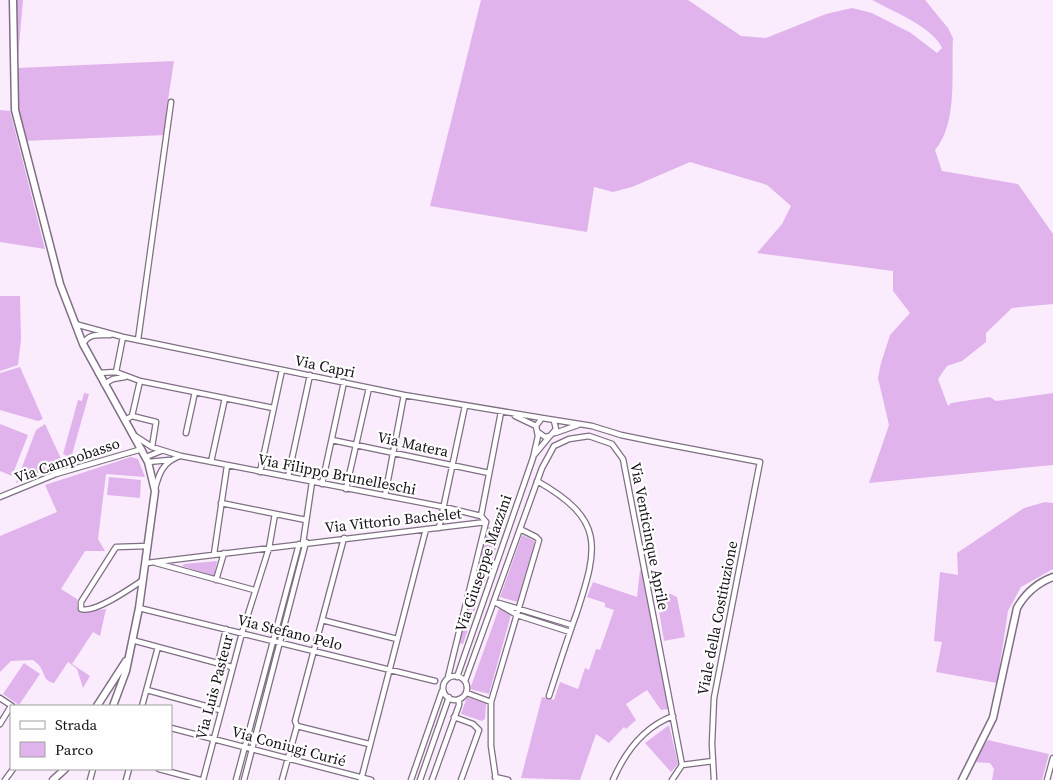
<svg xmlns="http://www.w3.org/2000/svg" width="1053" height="780" font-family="'Source Serif 4',serif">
<rect width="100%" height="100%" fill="#faecfd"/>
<!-- green -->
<path fill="#e1b3ec" d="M 12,0 L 23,0 L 17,68 L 174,61 L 166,113 L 170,114 L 166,135 L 23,141 C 14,95 5,47 12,0 Z
M 481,0 L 688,0 L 741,36 L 766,38 L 826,14 L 852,8 L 872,13 L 911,33 L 937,53 L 942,48 C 933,27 892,11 872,0 L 925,0 L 948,28 L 953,38 C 951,73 958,123 935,150 L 942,171 L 1018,184 L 1053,234 L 1053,304 L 1012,308 L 986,333 L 986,342 L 962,361 L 947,366 L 938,379 L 948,406 L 951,403 L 990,397 L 996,401 L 1053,393 L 1053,465 L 869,483 L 889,425 L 878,378 L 881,363 L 890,335 L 910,313 L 893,291 L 893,271 L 757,253 L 782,224 L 791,206 L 767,185 L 690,162 L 632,187 L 613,192 L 594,187 L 587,232 L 430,206 Z
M 0,110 L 10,111 L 45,249 L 0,242 Z
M 0,296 L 20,296 L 21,339 L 18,365 L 0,371 Z
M 20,367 L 43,419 L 38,421 L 0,410 L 0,373 Z
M 84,393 L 89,394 L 71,458 L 63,454 L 78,400 L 82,401 Z
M 0,424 L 28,435 L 12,476 L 0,471 Z
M 45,424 L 63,463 L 16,483 L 36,430 Z
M 131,457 L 138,459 L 145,477 L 106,474 L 98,539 L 105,551 L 85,551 L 61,589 L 77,599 L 77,607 L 82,612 L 106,609 L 100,636 L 93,632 L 72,664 L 90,676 L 83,688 L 77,669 L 68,662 L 54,683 C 43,681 45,673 39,665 L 33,660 L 11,661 L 0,672 L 0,536 L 57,512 L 45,485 Z
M 109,477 L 141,480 L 140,498 L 107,495 Z
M 1045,502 L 1053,503 L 1053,569 L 1021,587 L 1008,611 L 997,683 L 936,672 L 942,642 L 934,641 L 940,572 L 958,575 L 957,553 L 1024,508 Z
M 488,527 L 502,531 L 463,644 L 459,643 Z
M 522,535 L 535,541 L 517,602 L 500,597 Z
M 217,561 L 214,576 L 182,566 L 184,564 Z
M 640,570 L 643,571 L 668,709 L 661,710 L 647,690 L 626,704 L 636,720 L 626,729 L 624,727 L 609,743 L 596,734 L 580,780 L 521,778 L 542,697 L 554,700 L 560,682 L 578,689 L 585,668 L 589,670 L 596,649 L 600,650 L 614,610 L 605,607 L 605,603 L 587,597 L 593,582 L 637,597 Z
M 655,587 L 677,597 L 685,637 L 664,641 Z
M 499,608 L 511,615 L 489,694 L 470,689 Z
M 24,663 L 40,674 L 19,705 L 3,694 Z
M 467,697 L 486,704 L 485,719 L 482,721 L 461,714 Z
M 669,725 L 678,764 L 671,772 L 645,743 Z
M 988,740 L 1049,754 L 1042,780 L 992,780 L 994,769 L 990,763 L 972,762 Z"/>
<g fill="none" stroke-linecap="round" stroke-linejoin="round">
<defs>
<path id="street" d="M 75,324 L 123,337 L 404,395 L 542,418
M 138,340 L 171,102
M 83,344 C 89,333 98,335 110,335
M 116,372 L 123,337
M 98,373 L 116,372 L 140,381 L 273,408
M 104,384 L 113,379 L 125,377
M 132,416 L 156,422 L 152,447
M 515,416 L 536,426
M 125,420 L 132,416 L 140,381
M 538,432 L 545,437 L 550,436 L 556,429 L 554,421
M 186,433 L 195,392
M 555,433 L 578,425
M 135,436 L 152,447 L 181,456 L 444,507 L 481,516 L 486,522
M 332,440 L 489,473
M 535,454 L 549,437
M 146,457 L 161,451
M 148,462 L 169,460
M 211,462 L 225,398
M 260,472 L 282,370
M 288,477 L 310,375
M 537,481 C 604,519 599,545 577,612 C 567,640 558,668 549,696
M 322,484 L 344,382
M 155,489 C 159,473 163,462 180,456
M 346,489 L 369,388
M 385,496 L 404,395
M 0,497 L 56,474 L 142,449
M 221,503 L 306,520
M 481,516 L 501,412
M 439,528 L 465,406
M 303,543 L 312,482
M 214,554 L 227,466
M 147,563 L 486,522
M 156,563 L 254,590
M 143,580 C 131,588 94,614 81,609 L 81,602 L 116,547 L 148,546
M 216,580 L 224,553
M 495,602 L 517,615 L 570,632
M 499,603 L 572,625
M 139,608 L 435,681
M 322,620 L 397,639
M 132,640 L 232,667
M 218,663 L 226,629
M443 688a12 12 0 1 1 24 0a12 12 0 1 1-24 0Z
M 448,677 L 486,522
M 457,677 L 533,458 L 538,436 L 536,426 L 542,418 L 592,426 L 621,435 L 655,442 L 760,462 L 714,698 L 712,744 L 714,780
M 465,681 L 542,468 L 554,446 L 569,439 L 589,436 L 612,444 L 623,459 L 682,765
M 147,690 L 220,710
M 467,693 L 491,702
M 0,698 L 12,706
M 142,706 L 158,647
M 454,717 L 473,724 L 479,730 L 461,780
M 0,724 L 11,706
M 297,726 L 369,744
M 171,728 L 371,780
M 159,769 L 200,780
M 495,777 L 508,780
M 5,780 L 13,769
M 90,780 L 93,769
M 126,780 L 129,769
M 203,780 L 242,633 L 269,548 L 275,514
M 236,780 L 299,544
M 244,780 L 306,542
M 282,780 L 297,726 L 295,721 L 344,538
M 361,780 L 426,529
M 411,780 L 442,691
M 420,780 L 449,697
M 432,780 L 459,705 L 459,699
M 496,780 L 491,746 L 491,702 L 539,540 L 536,537 L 520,529
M 613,780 C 625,752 644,727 673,716
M 672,780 L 682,765 L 713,761
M 1047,780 L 1053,758"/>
<path id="secondary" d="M 13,0 L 15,110 L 60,284 L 83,344 L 148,462 L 155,491 L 139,608 L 126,671 L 113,706
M 97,706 L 126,661
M 53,780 L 65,769
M 962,780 L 993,718 L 1017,608 C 1025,594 1037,583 1053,577"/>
</defs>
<!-- street casing -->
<use href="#street" stroke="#7e6f82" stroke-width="7"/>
<!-- secondary casing -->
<use href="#secondary" stroke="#7e6f82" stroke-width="9"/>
<!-- street -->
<use href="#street" stroke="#fff" stroke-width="4.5"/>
<!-- secondary -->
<use href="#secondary" stroke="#fff" stroke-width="6"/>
</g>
<g text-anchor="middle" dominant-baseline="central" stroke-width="4.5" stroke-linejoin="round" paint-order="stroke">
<!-- street labels -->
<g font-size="15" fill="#171118" stroke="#fefefe">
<text transform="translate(325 366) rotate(12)">Via Capri</text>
<text transform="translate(413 444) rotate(12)">Via Matera</text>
<text transform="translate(67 460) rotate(-19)">Via Campobasso</text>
<text transform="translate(337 474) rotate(11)">Via Filippo Brunelleschi</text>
<text transform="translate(393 520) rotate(-6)">Via Vittorio Bachelet</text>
<text transform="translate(650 536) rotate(79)">Via Venticinque Aprile</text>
<text transform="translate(483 563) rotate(-71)">Via Giuseppe Mazzini</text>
<text transform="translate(717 618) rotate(-79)">Viale della Costituzione</text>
<text transform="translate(290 632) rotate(14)">Via Stefano Pelo</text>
<text transform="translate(214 687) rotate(-75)">Via Luis Pasteur</text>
<text transform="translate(289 746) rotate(15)">Via Coniugi Curié</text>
</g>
</g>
<!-- legend -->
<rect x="10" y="705" width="162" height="65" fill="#fefefe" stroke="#a29fa2"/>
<rect x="20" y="721" width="25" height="8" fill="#ffffff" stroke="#a29fa2"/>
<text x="55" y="730" font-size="15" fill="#171118">Strada</text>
<rect x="20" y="742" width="25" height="15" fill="#e1b3ec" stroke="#a29fa2"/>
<text x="55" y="755" font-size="15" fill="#171118">Parco</text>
</svg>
